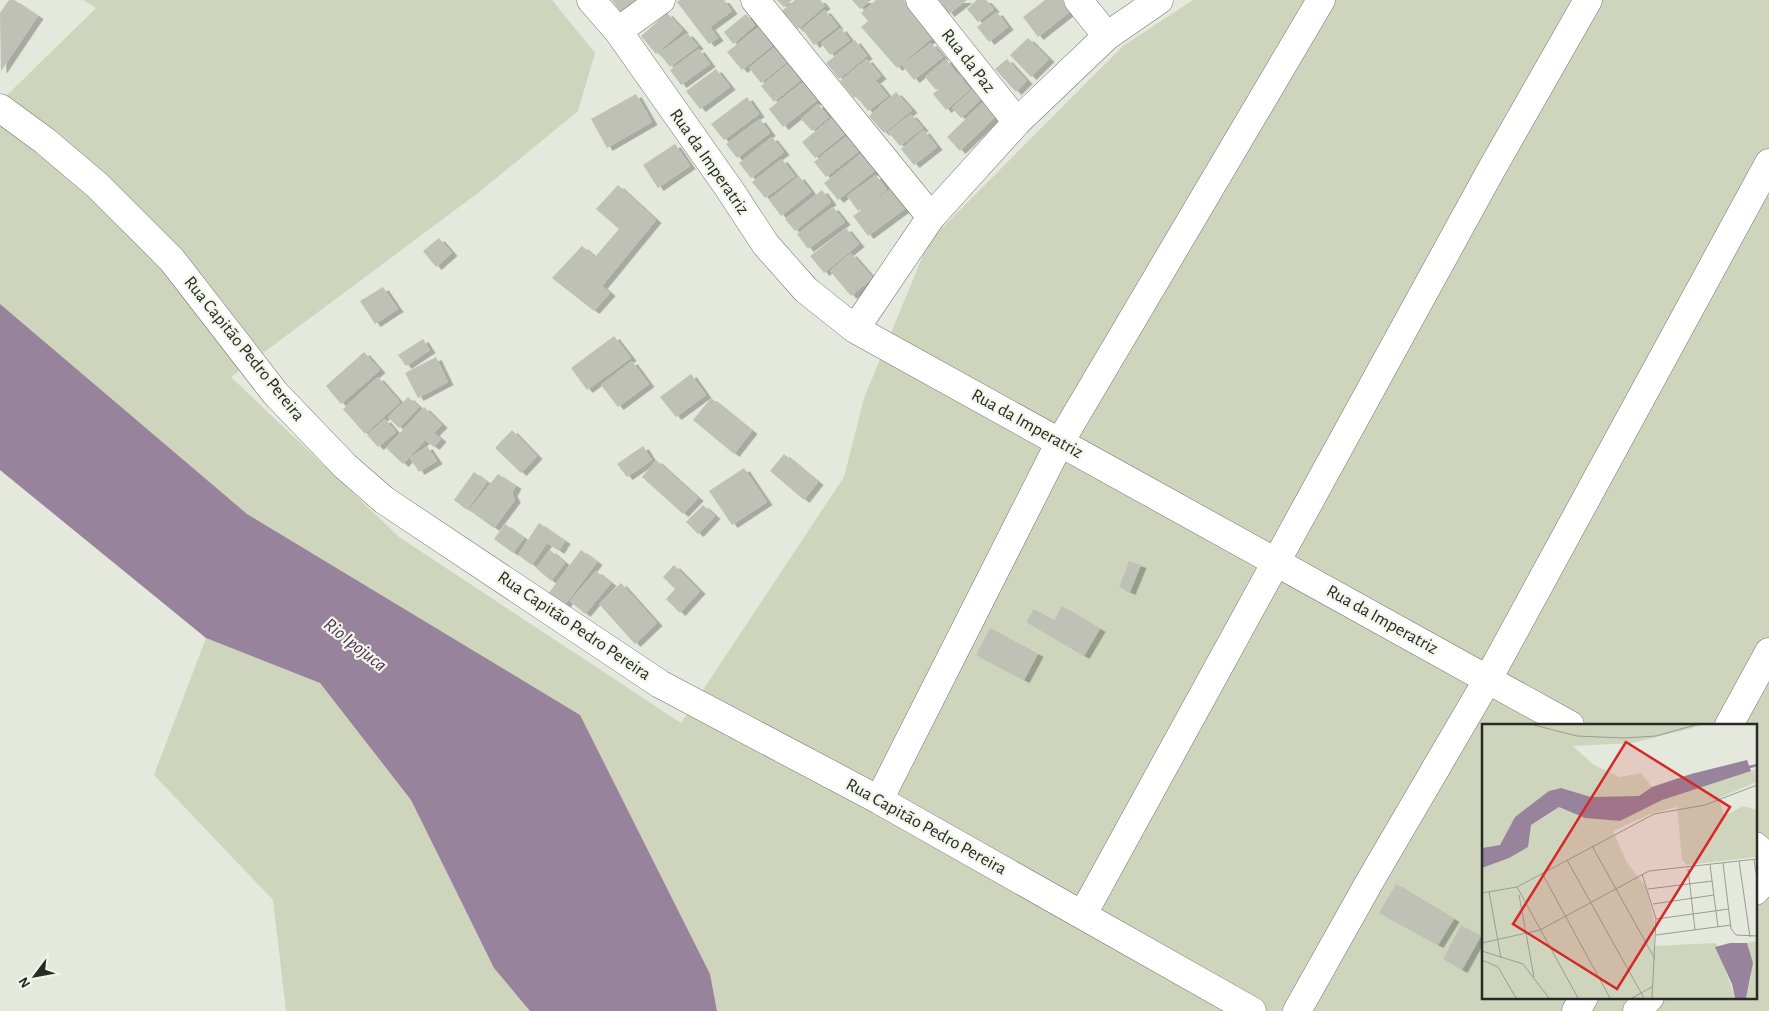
<svg xmlns="http://www.w3.org/2000/svg" width="1769" height="1011" font-family="'Alegreya Sans',sans-serif">
<defs>
<filter id="shadow"><feDropShadow dx="5.5" dy="3" stdDeviation="0" flood-color="#0004"/></filter>
</defs>
<rect width="100%" height="100%" fill="#e5e8dd"/>
<!-- green -->
<path fill="#cfd5bd" fill-rule="evenodd" d="M 83,0 L 552,0 L 595,53 L 578,111 L 478,193 L 231,377 L 399,537 L 681,723 L 844,477 L 864,398 L 929,241 L 1123,46 L 1193,0 L 1769,0 L 1769,1011 L 717,1011 L 710,974 L 247,514 L 22,341 L 0,321 L 0,102 L 96,8 ZM 1483,725 L 1755,725 L 1755,997 L 1483,997 Z
M 206,638 L 320,683 L 411,800 L 480,940 L 531,1011 L 286,1011 L 273,900 L 154,775 Z"/>
<!-- water -->
<path fill="#97839b" d="M 0,304 L 247,514 L 580,715 L 710,974 L 717,1011 L 530,1011 L 494,968 L 411,800 L 320,683 L 206,638 L 0,470 Z"/>
<!-- building -->
<path fill="#bfc1b7" filter="url(#shadow)" d="M 9,0 L 14,0 L 38,16 L 1,71 L 0,13 Z
M 612,0 L 642,0 L 623,15 Z
M 680,0 L 724,0 L 732,11 L 710,27 L 718,38 L 709,44 L 677,2 Z
M 777,0 L 792,0 L 784,7 Z
M 795,0 L 820,0 L 825,6 L 798,29 L 782,11 Z
M 852,0 L 871,0 L 860,9 Z
M 876,0 L 904,0 L 934,36 L 897,68 L 861,27 L 868,21 L 861,13 Z
M 939,0 L 967,0 L 949,14 Z
M 977,0 L 986,0 L 994,9 L 978,22 L 967,9 Z
M 1045,0 L 1062,0 L 1071,11 L 1038,37 L 1023,17 Z
M 825,10 L 838,26 L 814,45 L 802,29 Z
M 997,12 L 1008,27 L 989,42 L 977,27 Z
M 667,13 L 683,30 L 656,54 L 641,36 Z
M 746,14 L 755,25 L 733,44 L 724,32 Z
M 759,27 L 773,45 L 742,70 L 727,52 Z
M 841,28 L 850,40 L 830,55 L 821,43 Z
M 687,33 L 698,46 L 670,67 L 659,53 Z
M 1028,38 L 1049,59 L 1031,77 L 1010,55 Z
M 855,40 L 867,56 L 839,79 L 826,63 Z
M 931,43 L 943,57 L 914,80 L 902,65 Z
M 776,46 L 788,61 L 761,83 L 749,68 Z
M 699,49 L 710,64 L 681,85 L 670,70 Z
M 867,59 L 881,76 L 854,98 L 840,81 Z
M 946,59 L 957,74 L 936,90 L 925,77 Z
M 1007,59 L 1027,81 L 1016,92 L 995,69 Z
M 790,62 L 803,78 L 774,102 L 761,86 Z
M 716,69 L 730,87 L 700,109 L 686,91 Z
M 958,74 L 970,89 L 946,110 L 933,94 Z
M 807,79 L 821,97 L 783,127 L 769,109 Z
M 876,81 L 888,96 L 868,111 L 857,97 Z
M 975,87 L 984,96 L 961,118 L 952,108 Z
M 896,92 L 912,110 L 884,133 L 869,116 Z
M 636,94 L 652,122 L 607,148 L 591,119 Z
M 747,97 L 759,114 L 724,140 L 711,124 Z
M 983,102 L 996,116 L 960,151 L 947,137 Z
M 818,104 L 829,117 L 812,131 L 801,119 Z
M 911,114 L 923,128 L 900,146 L 888,132 Z
M 834,116 L 847,132 L 815,158 L 802,142 Z
M 760,119 L 770,133 L 737,158 L 726,144 Z
M 924,130 L 937,147 L 914,165 L 901,149 Z
M 848,135 L 860,150 L 826,177 L 814,162 Z
M 772,137 L 784,152 L 751,178 L 739,163 Z
M 675,144 L 690,166 L 658,188 L 643,165 Z
M 863,152 L 877,169 L 838,200 L 824,183 Z
M 782,159 L 795,176 L 765,198 L 752,182 Z
M 876,175 L 887,190 L 858,211 L 847,196 Z
M 799,176 L 811,192 L 781,216 L 769,200 Z
M 618,185 L 656,220 L 602,286 L 610,293 L 594,311 L 552,278 L 582,246 L 595,257 L 619,229 L 596,209 Z
M 891,189 L 906,208 L 868,236 L 853,216 Z
M 822,190 L 831,202 L 795,231 L 785,219 Z
M 833,207 L 845,222 L 808,249 L 797,234 Z
M 846,228 L 859,244 L 824,273 L 810,256 Z
M 439,238 L 452,253 L 436,267 L 423,251 Z
M 851,253 L 873,278 L 851,296 L 830,271 Z
M 383,287 L 398,309 L 375,324 L 360,301 Z
M 614,336 L 631,358 L 587,390 L 571,368 Z
M 423,339 L 430,350 L 406,366 L 398,355 Z
M 364,352 L 380,370 L 341,404 L 326,386 Z
M 436,357 L 448,382 L 418,398 L 405,373 Z
M 632,361 L 649,384 L 618,407 L 601,385 Z
M 691,374 L 706,395 L 676,417 L 660,397 Z
M 378,377 L 400,402 L 365,434 L 343,409 Z
M 408,397 L 419,407 L 399,428 L 388,417 Z
M 711,398 L 752,431 L 734,454 L 693,420 Z
M 424,407 L 442,425 L 434,433 L 441,439 L 434,447 L 425,440 L 403,464 L 386,448 Z
M 385,419 L 396,432 L 378,447 L 367,435 Z
M 512,430 L 537,456 L 521,473 L 495,448 Z
M 427,446 L 437,461 L 419,472 L 410,458 Z
M 643,446 L 652,460 L 627,477 L 617,464 Z
M 784,454 L 818,482 L 804,500 L 770,471 Z
M 656,460 L 698,498 L 683,514 L 642,477 Z
M 744,468 L 767,502 L 732,525 L 709,491 Z
M 474,472 L 487,482 L 467,510 L 454,500 Z
M 498,474 L 516,486 L 512,493 L 515,500 L 494,528 L 469,510 Z
M 703,505 L 715,516 L 698,534 L 686,522 Z
M 539,523 L 565,541 L 559,551 L 547,543 L 532,565 L 518,555 Z
M 505,524 L 524,538 L 513,553 L 494,539 Z
M 550,550 L 565,563 L 551,581 L 536,568 Z
M 581,550 L 597,562 L 564,606 L 548,594 Z
M 1129,561 L 1141,565 L 1130,592 L 1119,587 Z
M 674,565 L 700,591 L 680,613 L 666,599 L 675,589 L 663,577 Z
M 596,571 L 611,583 L 585,614 L 570,601 Z
M 621,583 L 657,623 L 635,644 L 599,604 Z
M 1062,606 L 1100,629 L 1084,656 L 1026,622 L 1034,609 L 1054,621 Z
M 990,628 L 1038,654 L 1024,680 L 976,655 Z
M 1396,884 L 1454,919 L 1438,945 L 1379,913 Z
M 1461,925 L 1481,936 L 1462,970 L 1443,959 Z"/>
<g fill="none" stroke-linecap="round" stroke-linejoin="round">
<defs>
<path id="minor" d="M 591,0 L 618,31 L 730,190 L 766,245 L 806,290 L 855,329 L 1570,725
M 755,0 L 931,217
M 920,0 L 1017,122
M 1078,0 L 1107,36
M 618,31 L 661,0
M 0,108 L 45,141 L 97,185 L 172,260 L 275,393 L 345,466 L 384,500 L 660,684 L 879,800 L 1252,1011
M 855,329 L 931,217 L 1017,122 L 1107,36 L 1159,0
M 1729,725 L 1769,652
M 879,800 L 1060,442 L 1321,0
M 1755,846 L 1769,858
M 1755,891 L 1769,877
M 1083,914 L 1490,172 L 1588,0
M 1297,1011 L 1370,881 L 1488,679 L 1769,163
M 1576,1011 L 1584,997
M 1637,1011 L 1650,997"/>
</defs>
<!-- minor casing -->
<use href="#minor" stroke="#74766d" stroke-width="29"/>
<!-- minor -->
<use href="#minor" stroke="#fff" stroke-width="28"/>
</g>
<g text-anchor="middle" dominant-baseline="central" stroke-width="4.5" stroke-linejoin="round" paint-order="stroke">
<!-- street labels -->
<g font-size="18" fill="#292a26" stroke="#f2f5ea">
<text transform="translate(968 61) rotate(52)">Rua da Paz</text>
<text transform="translate(709 162) rotate(55)">Rua da Imperatriz</text>
<text transform="translate(244 349) rotate(51)">Rua Capitão Pedro Pereira</text>
<text transform="translate(1027 424) rotate(29)">Rua da Imperatriz</text>
<text transform="translate(1382 620) rotate(29)">Rua da Imperatriz</text>
<text transform="translate(574 626) rotate(34)">Rua Capitão Pedro Pereira</text>
<text transform="translate(926 827) rotate(29)">Rua Capitão Pedro Pereira</text>
</g>
<!-- water labels -->
<g font-size="19" font-style="italic" fill="#4d2f54" stroke="#f2f5ea">
<text transform="translate(355 645) rotate(38)">Rio Ipojuca</text>
</g>
</g>
<!-- overview -->
<g transform="translate(1482 724)">
<rect width="275" height="275" fill="#e5e8dd"/>
<path d="M 0,1 L 222,1 L 151,19 L 91,22 L 112,41 L 138,53 L 159,49 L 170,63 L 158,72 L 140,74 L 109,73 L 79,64 L 33,93 L 18,121 L 0,124 ZM 275,45 L 275,58 L 237,74 L 242,92 L 261,82 L 275,86 L 275,133 L 205,141 L 200,135 L 195,83 L 168,90 L 131,107 L 145,139 L 164,163 L 172,196 L 172,222 L 234,219 L 253,274 L 0,274 L 0,144 L 27,134 L 49,101 L 77,83 L 103,94 L 138,97 L 180,75 ZM 275,217 L 275,274 L 264,274 L 269,253 L 265,219 Z" fill="#cfd5bd"/>
<path d="M 265,36 L 269,47 L 180,76 L 138,97 L 103,94 L 77,83 L 49,101 L 46,123 L 27,134 L 0,144 L 0,124 L 18,121 L 33,93 L 67,67 L 79,64 L 109,73 L 157,72 L 170,63 L 209,50 ZM 248,219 L 265,219 L 271,239 L 264,274 L 253,274 L 250,260 L 233,223 Z" fill="#97839b"/>
<path fill="none" stroke="#97839b" stroke-width="2.5" d="M 260,45 L 275,41"/>
<path fill="none" stroke="#9a9c94" stroke-width="1" d="M 52,1 L 95,12 L 142,14 L 174,12 L 213,1M 110,122 L 173,235M 85,136 L 162,274M 272,136 L 275,154M 257,137 L 268,213M 241,139 L 249,205 L 254,211 L 275,212M 228,141 L 236,203M 206,145 L 213,206M 60,149 L 128,274M 160,150 L 174,195 L 170,274M 35,163 L 96,274M 166,165 L 230,157M 7,168 L 19,234M 0,169 L 35,163 L 172,90 L 223,81 L 275,61M 37,171 L 52,253M 171,180 L 232,171M 174,195 L 247,185M 174,211 L 249,201M 0,219 L 58,206 L 167,147 L 275,135M 0,227 L 41,240 L 67,274M 0,236 L 16,243 L 34,274M 150,274 L 170,263"/>
<path fill="#d62828" fill-opacity="0.15" stroke="#d62828" stroke-width="2.5" d="M 144,18 L 248,83 L 135,265 L 31,200 Z"/>
<rect width="275" height="275" fill="none" stroke="#292a26" stroke-width="2.5"/>
</g>
<!-- north arrow -->
<g transform="translate(35 976) rotate(238)" stroke="#f2f5ea" stroke-width="4" paint-order="stroke">
<path d="M0-4L9 19L0 12L-9 19Z" fill="#292a26"/>
<text y="-8" font-size="14" font-weight="bold" text-anchor="middle" fill="#292a26">N</text>
</g>
</svg>
